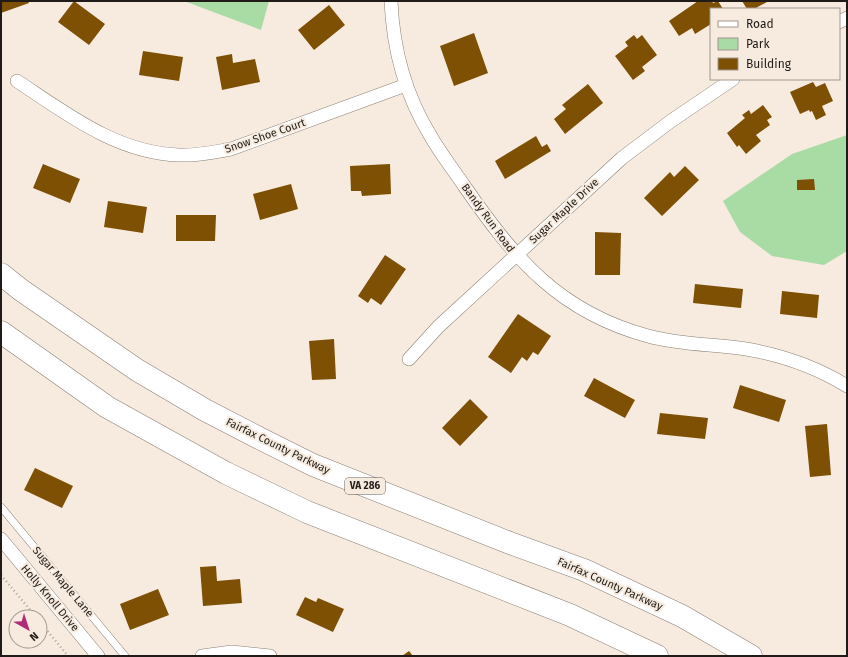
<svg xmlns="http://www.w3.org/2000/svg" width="848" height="657" font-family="'Fira Sans',sans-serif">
<rect width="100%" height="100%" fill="#f7ebdf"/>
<!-- green -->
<path fill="#a9dba5" d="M 184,1 L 269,1 L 261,30 Z
M 847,135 L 847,251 L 824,265 L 772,256 L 740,232 L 723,201 L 792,154 Z"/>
<!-- building -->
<path fill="#7d5003" d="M 1,1 L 28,1 L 29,3 L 1,13 Z
M 74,1 L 105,24 L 89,45 L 58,22 Z
M 698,1 L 712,1 L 713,3 L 718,1 L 723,9 L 711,9 L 711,24 L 695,34 L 692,28 L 679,36 L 669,21 Z
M 742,1 L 766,1 L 767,2 L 754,9 L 747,9 Z
M 329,5 L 345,25 L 314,50 L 298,30 Z
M 474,33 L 488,73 L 454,86 L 440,46 Z
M 634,35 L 637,39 L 642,35 L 657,55 L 642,67 L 645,71 L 633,80 L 615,56 L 628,46 L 625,42 Z
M 143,51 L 183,57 L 179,81 L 139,75 Z
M 232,54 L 233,63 L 255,59 L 260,82 L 222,90 L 216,57 Z
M 813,82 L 816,87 L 825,83 L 833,101 L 822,106 L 826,115 L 816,120 L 812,111 L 810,112 L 809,110 L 800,114 L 790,92 Z
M 588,84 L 603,103 L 565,134 L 554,119 L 566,109 L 562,105 Z
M 763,105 L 772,117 L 767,120 L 770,125 L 756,135 L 761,141 L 746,154 L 739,145 L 737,147 L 727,133 L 745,118 L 742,115 L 749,110 L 751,114 Z
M 536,136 L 542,147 L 547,144 L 551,151 L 505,179 L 495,161 Z
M 43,164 L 80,179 L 70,203 L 33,188 Z
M 390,164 L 391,194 L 362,196 L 361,191 L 351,191 L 350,166 Z
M 685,166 L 699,180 L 662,216 L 644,198 L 670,172 L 674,177 Z
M 814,179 L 815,190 L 797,190 L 797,180 Z
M 291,184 L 298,209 L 260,220 L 253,194 Z
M 108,201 L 147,207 L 143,233 L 104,227 Z
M 176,215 L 216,215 L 215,241 L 176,241 Z
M 595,232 L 621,233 L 620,275 L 595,275 Z
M 385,255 L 406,269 L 381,305 L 371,298 L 368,303 L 358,296 Z
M 695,284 L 743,289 L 741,308 L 693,303 Z
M 782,291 L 819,295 L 817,318 L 780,314 Z
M 518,314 L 551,336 L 538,355 L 533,352 L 527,361 L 522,357 L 511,373 L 488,357 Z
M 334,339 L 336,379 L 312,380 L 309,341 Z
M 594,378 L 635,400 L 625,418 L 584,396 Z
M 740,385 L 786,400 L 779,422 L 733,408 Z
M 470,399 L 488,417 L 460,446 L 442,428 Z
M 660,413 L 708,418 L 705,439 L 657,434 Z
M 827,424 L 831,475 L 810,477 L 805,426 Z
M 35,468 L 73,486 L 62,508 L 24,490 Z
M 216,566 L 217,581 L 240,579 L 242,603 L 203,606 L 200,567 Z
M 158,589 L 169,615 L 130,630 L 120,604 Z
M 305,597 L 316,602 L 318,598 L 344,609 L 333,632 L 296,615 Z
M 409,651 L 413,656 L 402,656 Z"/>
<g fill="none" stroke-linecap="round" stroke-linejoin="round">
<defs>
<path id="service" d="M 1,507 L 125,656"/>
<path id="minor" d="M 391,1 C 393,49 405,94 430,135 C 440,153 453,169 465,187 C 515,259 559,312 648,336 C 680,345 713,344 746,349 C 781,355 816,367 847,386
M 839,22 L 847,18
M 17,81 C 67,114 117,153 179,155 C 197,156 214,152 231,149 L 406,85
M 409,359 L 438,327 L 622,158 L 671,121 L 733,79
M 1,539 L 98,656
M 202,656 L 232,652 L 270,656"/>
<path id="trunk" d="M 1,274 L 21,290 L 137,370 L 205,410 L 259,438 L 313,465 L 510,543 L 584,570 L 682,616 L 751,656
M 1,332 L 107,407 L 226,473 L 307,512 L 570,615 L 657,656"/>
</defs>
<!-- service casing -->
<use href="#service" stroke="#8a7f74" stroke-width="8"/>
<!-- minor casing -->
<use href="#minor" stroke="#8a7f74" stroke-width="14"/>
<!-- trunk casing -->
<use href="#trunk" stroke="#8a7f74" stroke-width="23"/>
<!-- path -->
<path stroke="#aca399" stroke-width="2.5" stroke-dasharray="1 3" stroke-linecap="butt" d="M 1,575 L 36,617
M 40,622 L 68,656"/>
<!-- service -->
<use href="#service" stroke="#fff" stroke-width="7"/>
<!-- minor -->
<use href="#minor" stroke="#fff" stroke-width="13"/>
<!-- trunk -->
<use href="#trunk" stroke="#fff" stroke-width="22"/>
</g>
<g text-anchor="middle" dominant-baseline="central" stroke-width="4" stroke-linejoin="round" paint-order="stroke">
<!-- shield labels -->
<rect fill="#f7ebdf" stroke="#605953" stroke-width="1" x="345" y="478" width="40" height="16" rx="3"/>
<g font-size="10" font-weight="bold" fill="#201b17">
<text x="365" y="486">VA 286</text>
</g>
<!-- street labels -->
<g font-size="11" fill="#201b17" stroke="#f7ebdf">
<text transform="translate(265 136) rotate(-19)">Snow Shoe Court</text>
<text transform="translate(564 211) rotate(-43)">Sugar Maple Drive</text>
<text transform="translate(488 218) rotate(54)">Bandy Run Road</text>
<text transform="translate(278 446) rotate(26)">Fairfax County Parkway</text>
<text transform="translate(63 582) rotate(50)">Sugar Maple Lane</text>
<text transform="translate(610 584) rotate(24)">Fairfax County Parkway</text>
<text transform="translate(50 598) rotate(50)">Holly Knoll Drive</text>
</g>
</g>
<!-- border -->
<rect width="848" height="657" fill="none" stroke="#201b17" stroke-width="4"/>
<!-- legend -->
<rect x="710" y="8" width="130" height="72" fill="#f7ebdf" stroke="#a1988f"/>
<rect x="718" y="21" width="20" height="6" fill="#ffffff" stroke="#a1988f"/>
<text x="746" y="28" font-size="12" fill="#201b17">Road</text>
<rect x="718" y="38" width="20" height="12" fill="#a9dba5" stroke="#a1988f"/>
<text x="746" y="48" font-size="12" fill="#201b17">Park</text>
<rect x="718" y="58" width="20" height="12" fill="#7d5003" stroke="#a1988f"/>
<text x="746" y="68" font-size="12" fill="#201b17">Building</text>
<!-- north arrow -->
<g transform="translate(28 629) rotate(141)"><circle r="19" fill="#f7ebdf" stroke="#a1988f"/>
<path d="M0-3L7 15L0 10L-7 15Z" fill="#ae2b76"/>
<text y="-6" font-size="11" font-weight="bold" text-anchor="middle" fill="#201b17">N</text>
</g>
</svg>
